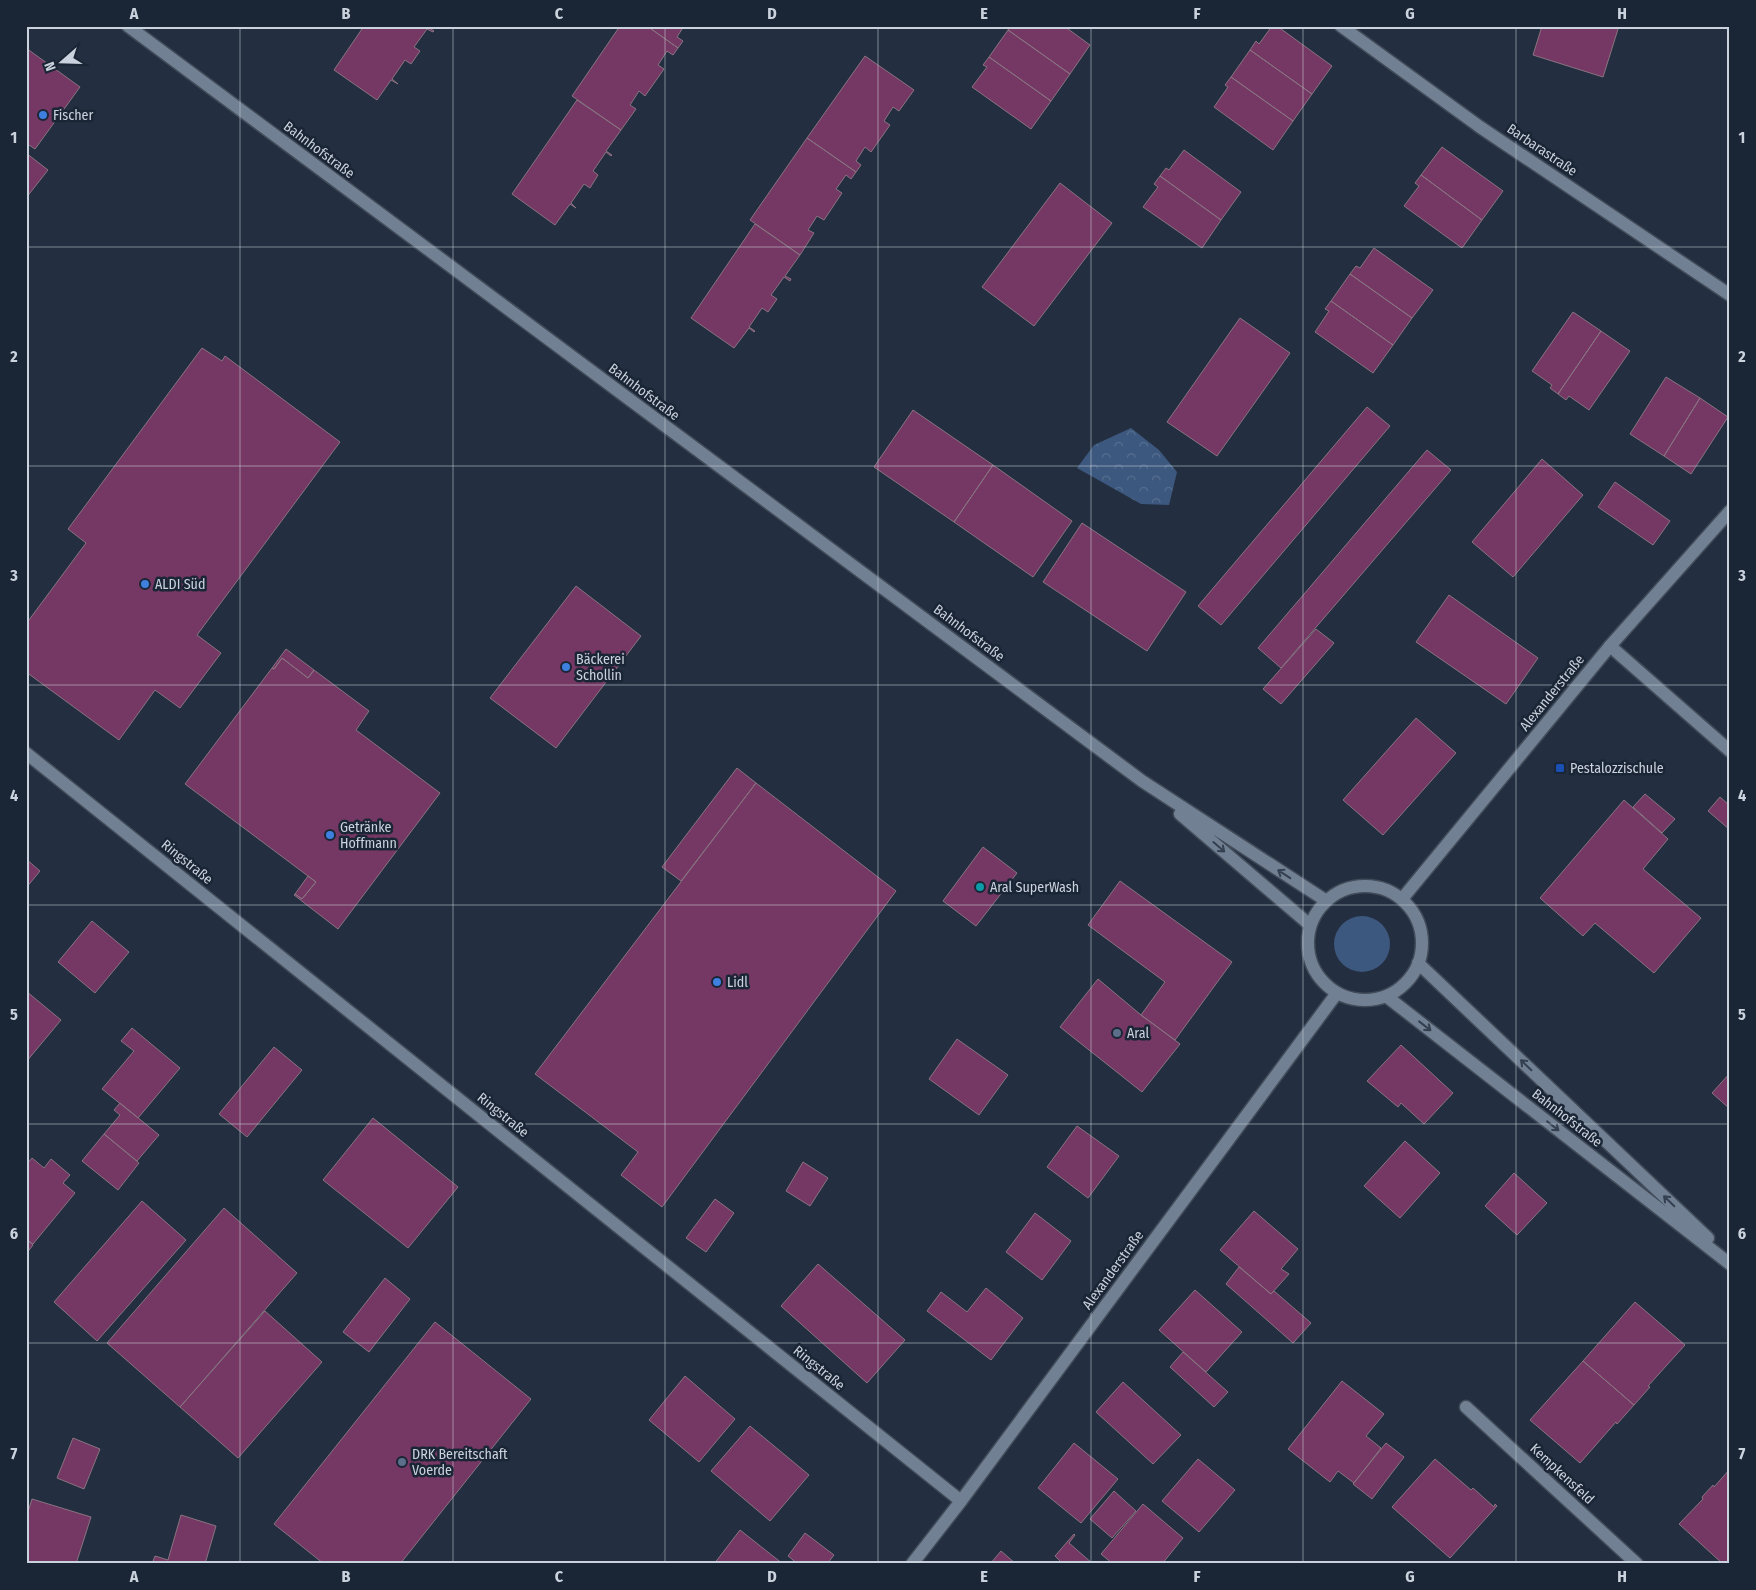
<svg xmlns="http://www.w3.org/2000/svg" width="1756" height="1590" font-family="'Fira Sans Condensed',sans-serif">
<defs>
<pattern id="forest-crowns" width="20" height="18" patternUnits="userSpaceOnUse" patternTransform="scale(1.25)"><rect width="20" height="18" fill="#3c587e"/><path d="M2 6a3 3 0 1 1 6 0M12 15a3 3 0 1 1 6 0" fill="none" stroke="#576f90"/></pattern>
</defs>
<rect width="100%" height="100%" fill="#232f40"/>
<!-- grass -->
<path fill="#3c587e" d="M1334 944a28 28 0 1 1 56 0a28 28 0 1 1-56 0Z"/>
<!-- forest -->
<path fill="url(#forest-crowns)" d="M 1131,428 L 1159,450 L 1177,472 L 1169,505 L 1141,504 L 1077,468 L 1094,445 Z"/>
<!-- building -->
<path fill="#753864" stroke="#897381" d="M 364,26 L 429,26 L 428,27 L 434,31 L 433,32 L 427,29 L 414,47 L 420,51 L 411,64 L 405,60 L 392,79 L 398,84 L 391,80 L 377,100 L 334,70 Z
M 620,26 L 647,26 L 678,48 L 673,55 L 667,51 L 658,65 L 664,69 L 645,96 L 639,91 L 630,105 L 636,109 L 621,130 L 572,96 Z
M 647,26 L 684,26 L 677,37 L 683,41 L 678,48 Z
M 1011,26 L 1064,26 L 1090,45 L 1070,74 L 1008,30 Z
M 1272,26 L 1277,26 L 1332,66 L 1312,94 L 1250,50 L 1256,41 L 1259,44 Z
M 1542,26 L 1619,26 L 1603,77 L 1533,55 Z
M 1008,30 L 1070,74 L 1051,101 L 989,57 Z
M 26,48 L 80,87 L 35,149 L 26,143 Z
M 1250,50 L 1312,94 L 1293,121 L 1231,77 Z
M 865,56 L 914,90 L 899,111 L 893,107 L 884,121 L 890,125 L 871,152 L 865,147 L 856,161 L 861,165 L 856,172 L 807,138 Z
M 989,57 L 1051,101 L 1031,129 L 972,87 L 987,67 L 983,65 Z
M 1231,77 L 1293,121 L 1273,150 L 1214,107 L 1228,87 L 1225,85 Z
M 577,100 L 621,130 L 606,151 L 612,155 L 611,156 L 606,152 L 593,171 L 598,175 L 590,188 L 584,184 L 571,203 L 576,208 L 570,204 L 555,225 L 512,194 Z
M 807,138 L 856,172 L 851,179 L 846,175 L 836,189 L 842,193 L 824,220 L 817,216 L 808,230 L 814,233 L 800,255 L 750,220 Z
M 1442,147 L 1503,191 L 1482,220 L 1421,175 Z
M 1184,150 L 1241,192 L 1221,220 L 1160,176 L 1166,168 L 1169,170 Z
M 26,153 L 48,170 L 26,198 Z
M 1421,175 L 1482,220 L 1462,248 L 1404,206 L 1419,186 L 1415,183 Z
M 1160,176 L 1221,220 L 1202,248 L 1143,207 L 1158,187 L 1154,184 Z
M 1060,183 L 1112,223 L 1034,326 L 982,287 Z
M 755,224 L 800,255 L 785,276 L 791,279 L 790,281 L 784,277 L 771,295 L 777,299 L 768,312 L 762,308 L 749,327 L 755,331 L 754,332 L 749,328 L 734,348 L 691,318 Z
M 1374,248 L 1433,290 L 1412,318 L 1350,274 L 1356,266 L 1360,268 Z
M 1350,274 L 1412,318 L 1393,345 L 1331,301 Z
M 1331,301 L 1393,345 L 1373,373 L 1315,332 L 1329,311 L 1325,309 Z
M 1573,312 L 1601,331 L 1558,394 L 1550,388 L 1552,385 L 1532,371 Z
M 1240,318 L 1290,353 L 1217,456 L 1167,422 Z
M 1601,331 L 1630,351 L 1589,410 L 1569,396 L 1566,400 L 1558,394 Z
M 202,348 L 222,361 L 225,356 L 340,442 L 197,635 L 221,653 L 180,708 L 155,690 L 119,740 L 26,672 L 26,624 L 86,543 L 68,529 Z
M 1666,377 L 1700,398 L 1664,456 L 1630,434 Z
M 1700,398 L 1728,417 L 1691,474 L 1664,456 Z
M 1367,407 L 1390,426 L 1221,625 L 1198,606 Z
M 913,410 L 993,465 L 954,522 L 874,467 Z
M 1427,450 L 1451,470 L 1281,668 L 1258,648 Z
M 1542,459 L 1583,495 L 1513,577 L 1472,542 Z
M 993,465 L 1072,521 L 1033,577 L 954,522 Z
M 1615,482 L 1670,521 L 1653,545 L 1598,507 Z
M 1082,523 L 1186,592 L 1147,651 L 1043,582 Z
M 576,586 L 641,636 L 556,748 L 490,698 Z
M 1449,595 L 1538,658 L 1506,704 L 1416,642 Z
M 1316,629 L 1334,643 L 1281,704 L 1263,689 Z
M 286,649 L 314,670 L 308,678 L 282,658 L 274,669 L 272,668 Z
M 282,658 L 308,678 L 314,670 L 369,711 L 356,730 L 440,793 L 338,929 L 294,895 L 295,894 L 302,899 L 316,882 L 185,784 L 272,668 L 274,669 Z
M 1416,718 L 1456,753 L 1383,835 L 1343,800 Z
M 737,768 L 756,783 L 681,881 L 662,867 Z
M 756,783 L 896,891 L 662,1207 L 621,1175 L 638,1152 L 535,1074 Z
M 1645,794 L 1675,819 L 1662,833 L 1633,807 Z
M 1720,797 L 1730,806 L 1730,830 L 1708,811 Z
M 1624,800 L 1668,839 L 1643,869 L 1701,918 L 1654,973 L 1595,923 L 1583,936 L 1540,898 Z
M 983,847 L 1017,873 L 976,926 L 943,901 Z
M 26,859 L 40,871 L 26,888 Z
M 308,876 L 316,882 L 302,899 L 295,894 Z
M 1120,881 L 1232,962 L 1175,1040 L 1141,1015 L 1165,982 L 1088,925 Z
M 92,921 L 129,952 L 95,993 L 58,962 Z
M 1098,979 L 1141,1015 L 1180,1044 L 1142,1092 L 1060,1027 Z
M 26,991 L 61,1020 L 26,1062 Z
M 132,1028 L 180,1068 L 138,1118 L 102,1089 L 134,1051 L 121,1041 Z
M 957,1039 L 1008,1075 L 979,1115 L 929,1079 Z
M 1401,1045 L 1453,1093 L 1424,1124 L 1401,1103 L 1398,1107 L 1367,1081 Z
M 274,1047 L 302,1070 L 247,1137 L 219,1114 Z
M 1730,1073 L 1730,1109 L 1712,1093 Z
M 120,1103 L 159,1135 L 137,1161 L 104,1134 L 120,1115 L 114,1110 Z
M 373,1118 L 458,1187 L 408,1248 L 323,1180 Z
M 1077,1126 L 1119,1156 L 1088,1198 L 1047,1167 Z
M 104,1134 L 139,1163 L 118,1190 L 82,1161 Z
M 1405,1141 L 1440,1173 L 1400,1218 L 1364,1186 Z
M 32,1158 L 44,1168 L 51,1159 L 70,1175 L 63,1183 L 75,1193 L 33,1244 L 26,1239 L 26,1165 Z
M 803,1162 L 828,1178 L 810,1206 L 786,1191 Z
M 1514,1173 L 1547,1203 L 1517,1235 L 1485,1206 Z
M 715,1199 L 734,1213 L 706,1252 L 686,1238 Z
M 142,1201 L 186,1240 L 97,1341 L 54,1302 Z
M 224,1208 L 297,1273 L 180,1407 L 107,1343 Z
M 1254,1211 L 1298,1249 L 1281,1269 L 1289,1274 L 1271,1294 L 1220,1250 Z
M 1035,1213 L 1071,1241 L 1042,1280 L 1006,1252 Z
M 26,1239 L 33,1245 L 26,1254 Z
M 818,1264 L 905,1340 L 867,1383 L 781,1306 Z
M 1239,1267 L 1271,1294 L 1274,1291 L 1311,1323 L 1293,1343 L 1226,1284 Z
M 385,1278 L 410,1299 L 369,1352 L 343,1332 Z
M 986,1288 L 1023,1318 L 991,1360 L 927,1311 L 941,1292 L 967,1312 Z
M 1195,1290 L 1242,1332 L 1206,1372 L 1159,1330 Z
M 1635,1302 L 1685,1345 L 1648,1386 L 1650,1387 L 1634,1405 L 1583,1361 Z
M 265,1311 L 322,1362 L 238,1458 L 180,1407 Z
M 435,1322 L 531,1399 L 400,1564 L 324,1564 L 274,1524 Z
M 1183,1352 L 1228,1392 L 1214,1407 L 1170,1367 Z
M 1583,1361 L 1634,1405 L 1617,1424 L 1616,1422 L 1580,1463 L 1530,1420 Z
M 685,1376 L 735,1419 L 699,1462 L 649,1420 Z
M 1342,1381 L 1384,1414 L 1366,1436 L 1381,1448 L 1354,1483 L 1338,1471 L 1330,1482 L 1288,1449 Z
M 1123,1382 L 1181,1435 L 1153,1464 L 1096,1412 Z
M 750,1426 L 809,1475 L 770,1521 L 711,1471 Z
M 73,1438 L 100,1449 L 84,1489 L 57,1478 Z
M 1074,1443 L 1118,1479 L 1081,1523 L 1038,1488 Z
M 1386,1443 L 1404,1457 L 1372,1499 L 1353,1484 Z
M 1198,1459 L 1235,1490 L 1199,1532 L 1162,1501 Z
M 1435,1459 L 1471,1490 L 1473,1488 L 1494,1507 L 1495,1504 L 1497,1506 L 1450,1558 L 1392,1507 Z
M 1730,1469 L 1730,1564 L 1723,1564 L 1679,1524 L 1703,1499 L 1702,1497 L 1713,1485 L 1714,1487 Z
M 1114,1491 L 1136,1511 L 1112,1538 L 1090,1519 Z
M 32,1499 L 91,1517 L 76,1564 L 26,1564 L 26,1518 Z
M 1143,1504 L 1183,1538 L 1162,1564 L 1113,1564 L 1101,1554 Z
M 181,1515 L 216,1526 L 205,1564 L 152,1564 L 155,1556 L 168,1560 Z
M 740,1530 L 783,1564 L 714,1564 Z
M 805,1533 L 834,1555 L 827,1564 L 798,1564 L 788,1556 Z
M 1074,1534 L 1075,1535 L 1069,1543 L 1093,1564 L 1063,1564 L 1055,1556 Z
M 1001,1551 L 1016,1564 L 990,1564 Z"/>
<g fill="none" stroke-linecap="round" stroke-linejoin="round">
<defs>
<path id="street" d="M 1341,26 L 1480,127 L 1730,295
M 1610,646 L 1730,751
M 26,753 L 961,1501
M 1466,1407 L 1637,1564
M 912,1564 L 961,1501 L 1337,993"/>
<path id="secondary" d="M 128,26 L 1142,781 L 1325,900
M 1180,814 L 1310,925
M1308 943a57 57 0 1 1 114 0a57 57 0 1 1-114 0Z
M 1402,899 L 1610,646 L 1730,511
M 1418,963 L 1708,1238
M 1386,996 L 1730,1264"/>
</defs>
<!-- street casing -->
<use href="#street" stroke="#414b59" stroke-width="15"/>
<!-- secondary casing -->
<use href="#secondary" stroke="#414b59" stroke-width="15"/>
<!-- street -->
<use href="#street" stroke="#728093" stroke-width="12"/>
<!-- secondary -->
<use href="#secondary" stroke="#728093" stroke-width="12"/>
</g>
<!-- one-way arrows -->
<defs><path id="oneway-shaft" d="M-6 0H5M1.5-3L5.5 0L1.5 3" fill="none" stroke-width="1.6" stroke-linecap="round" stroke-linejoin="round" transform="scale(1.25)"/></defs>
<g stroke="#344051">
<use href="#oneway-shaft" transform="translate(1219 847) rotate(41)"/>
<use href="#oneway-shaft" transform="translate(1284 874) rotate(-147)"/>
<use href="#oneway-shaft" transform="translate(1425 1026) rotate(38)"/>
<use href="#oneway-shaft" transform="translate(1526 1065) rotate(-136)"/>
<use href="#oneway-shaft" transform="translate(1553 1126) rotate(38)"/>
<use href="#oneway-shaft" transform="translate(1669 1201) rotate(-136)"/>
</g>
<!-- grid -->
<path fill="none" stroke="#cad2dd" stroke-width="1" stroke-opacity="0.55" d="M 240,26 L 240,1564M 453,26 L 453,1564M 665,26 L 665,1564M 878,26 L 878,1564M 1091,26 L 1091,1564M 1303,26 L 1303,1564M 1516,26 L 1516,1564M 26,247 L 1730,247M 26,466 L 1730,466M 26,685 L 1730,685M 26,905 L 1730,905M 26,1124 L 1730,1124M 26,1343 L 1730,1343"/>
<!-- markers -->
<g fill="#3f7fe0" stroke="#1a2535" stroke-width="2">
<circle cx="43" cy="115" r="5"/>
<circle cx="145" cy="584" r="5"/>
<circle cx="566" cy="667" r="5"/>
<circle cx="330" cy="835" r="5"/>
<circle cx="717" cy="982" r="5"/>
</g>
<rect fill="#1a4fb4" stroke="#1a2535" stroke-width="2" x="1555" y="763" width="10" height="10" rx="2.5"/>
<circle fill="#0f9aa8" stroke="#1a2535" stroke-width="2" cx="980" cy="887" r="5"/>
<g fill="#5c6f8a" stroke="#1a2535" stroke-width="2">
<circle cx="1117" cy="1033" r="5"/>
<circle cx="402" cy="1462" r="5"/>
</g>
<g text-anchor="middle" dominant-baseline="central" stroke-width="5" stroke-linejoin="round" paint-order="stroke">
<!-- poi labels -->
<g font-size="14" fill="#cad2dd" stroke="#1a2535" text-anchor="start">
<text x="53" y="115">Fischer</text>
<text x="155" y="584">ALDI Süd</text>
<text x="576" y="659">Bäckerei<tspan x="576" dy="16">Schollin</tspan></text>
<text x="1570" y="768">Pestalozzischule</text>
<text x="340" y="827">Getränke<tspan x="340" dy="16">Hoffmann</tspan></text>
<text x="990" y="887">Aral SuperWash</text>
<text x="727" y="982">Lidl</text>
<text x="1127" y="1033">Aral</text>
<text x="412" y="1454">DRK Bereitschaft<tspan x="412" dy="16">Voerde</tspan></text>
</g>
<!-- street labels -->
<g font-size="14" fill="#cad2dd" stroke="#1a2535">
<text transform="translate(319 150) rotate(37)">Bahnhofstraße</text>
<text transform="translate(1542 150) rotate(34)">Barbarastraße</text>
<text transform="translate(644 392) rotate(37)">Bahnhofstraße</text>
<text transform="translate(969 633) rotate(37)">Bahnhofstraße</text>
<text transform="translate(1552 693) rotate(-51)">Alexanderstraße</text>
<text transform="translate(187 862) rotate(39)">Ringstraße</text>
<text transform="translate(503 1115) rotate(39)">Ringstraße</text>
<text transform="translate(1567 1118) rotate(38)">Bahnhofstraße</text>
<text transform="translate(1113 1270) rotate(-54)">Alexanderstraße</text>
<text transform="translate(819 1368) rotate(39)">Ringstraße</text>
<text transform="translate(1562 1474) rotate(43)">Kempkensfeld</text>
</g>
</g>
<!-- border -->
<rect width="1756" height="1590" fill="none" stroke="#1a2535" stroke-width="55"/>
<!-- north arrow -->
<g transform="translate(62 62) rotate(250)" stroke="#1a2535" stroke-width="4" paint-order="stroke">
<path d="M0-4L9 19L0 12L-9 19Z" fill="#cad2dd"/>
<text y="-8" font-size="14" font-weight="bold" text-anchor="middle" fill="#cad2dd">N</text>
</g>
<rect x="28" y="28" width="1700" height="1534" fill="none" stroke="#cad2dd" stroke-width="2"/>
<g font-size="16" text-anchor="middle" font-weight="bold" fill="#cad2dd">
<text x="134" y="19">A</text>
<text x="346" y="19">B</text>
<text x="559" y="19">C</text>
<text x="772" y="19">D</text>
<text x="984" y="19">E</text>
<text x="1197" y="19">F</text>
<text x="1410" y="19">G</text>
<text x="1622" y="19">H</text>
<text x="14" y="143">1</text>
<text x="1742" y="143">1</text>
<text x="14" y="362">2</text>
<text x="1742" y="362">2</text>
<text x="14" y="581">3</text>
<text x="1742" y="581">3</text>
<text x="14" y="801">4</text>
<text x="1742" y="801">4</text>
<text x="14" y="1020">5</text>
<text x="1742" y="1020">5</text>
<text x="14" y="1239">6</text>
<text x="1742" y="1239">6</text>
<text x="14" y="1459">7</text>
<text x="1742" y="1459">7</text>
<text x="134" y="1582">A</text>
<text x="346" y="1582">B</text>
<text x="559" y="1582">C</text>
<text x="772" y="1582">D</text>
<text x="984" y="1582">E</text>
<text x="1197" y="1582">F</text>
<text x="1410" y="1582">G</text>
<text x="1622" y="1582">H</text>
</g>
</svg>
